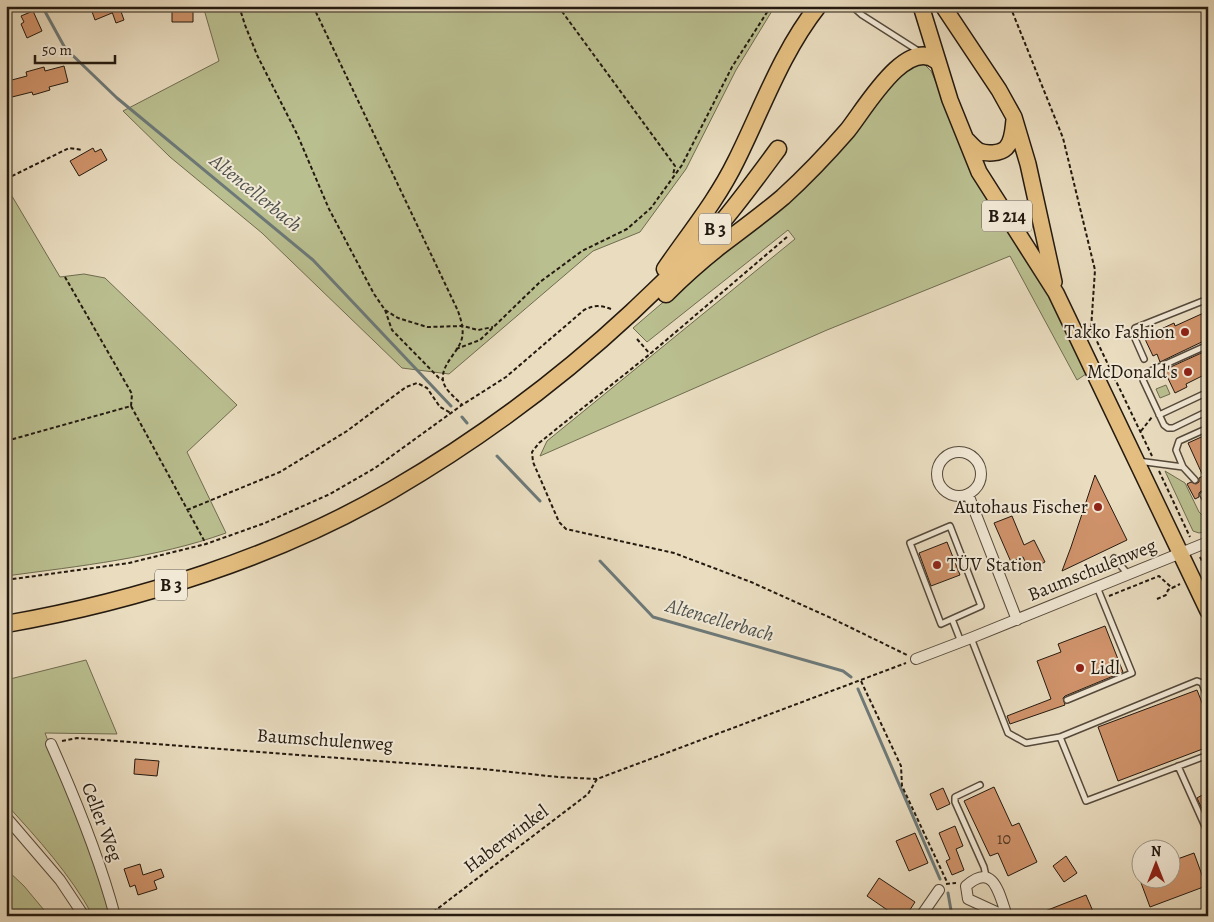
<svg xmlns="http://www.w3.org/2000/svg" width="1214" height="922" font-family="Alegreya,serif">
<rect width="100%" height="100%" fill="#e9dcbf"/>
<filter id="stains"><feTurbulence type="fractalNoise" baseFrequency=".004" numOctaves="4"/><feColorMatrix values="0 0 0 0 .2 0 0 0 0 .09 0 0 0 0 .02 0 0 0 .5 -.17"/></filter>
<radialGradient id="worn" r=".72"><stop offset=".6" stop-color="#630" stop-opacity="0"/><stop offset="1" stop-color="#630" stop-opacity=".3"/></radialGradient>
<!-- green -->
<path fill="#babf90" stroke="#6f6c50" d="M 203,6 L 775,6 L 736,70 L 686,169 L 640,232 L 593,251 L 449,374 L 402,368 L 262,233 L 170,157 L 123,111 L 219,61 Z
M 924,64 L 931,71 L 945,102 L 1051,296 L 1086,374 L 1077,380 L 1010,256 L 827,330 L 540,456 L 547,441 L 795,239 L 788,230 L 647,342 L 633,328 L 723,251 L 909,65 Z
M 6,186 L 60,277 L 84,274 L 105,278 L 237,405 L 187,452 L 226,533 C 156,558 80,566 6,576 Z
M 1166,385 L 1170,394 L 1160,398 L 1156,389 Z
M 1165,471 L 1185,483 L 1199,512 L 1202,515 L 1208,517 L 1208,531 L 1199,533 L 1193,531 Z
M 86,660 L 117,734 L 45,733 L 97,870 L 110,916 L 93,916 C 70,874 38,839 6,804 L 6,680 Z
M 6,869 L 24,886 L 49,916 L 6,916 Z"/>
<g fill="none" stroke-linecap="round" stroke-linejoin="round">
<!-- stream -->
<path stroke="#6d7978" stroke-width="3" d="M 42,6 L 65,48 L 117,98 L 313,260 L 451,406
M 462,417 L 467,423
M 497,456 L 540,501
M 600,561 L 653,617 L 843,671 L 851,677
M 858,689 L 940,879
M 948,893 L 952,916"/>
</g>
<!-- building -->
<path fill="#d0936b" stroke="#241a10" d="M 90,6 L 110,6 L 112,13 L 95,20 Z
M 119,6 L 124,20 L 116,23 L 111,9 Z
M 172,6 L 193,8 L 193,22 L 172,22 Z
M 33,11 L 42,31 L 27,38 L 21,24 L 24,22 L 21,16 Z
M 64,66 L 68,82 L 49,87 L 50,90 L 33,95 L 32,92 L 12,97 L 8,81 L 27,76 L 26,72 L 44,67 L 45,71 Z
M 93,148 L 95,152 L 101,149 L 107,160 L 79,176 L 70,161 Z
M 1208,311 L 1208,339 L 1160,362 L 1157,354 L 1153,356 L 1144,337 L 1174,323 L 1175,326 Z
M 1208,350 L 1208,373 L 1186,384 L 1187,387 L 1175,393 L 1164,370 Z
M 1208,434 L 1208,493 L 1201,491 L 1199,493 L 1199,497 L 1195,499 L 1187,484 L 1191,482 L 1196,484 L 1199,482 L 1199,478 L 1203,476 L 1188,443 Z
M 1095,475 L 1127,540 L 1062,571 L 1071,547 Z
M 1012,516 L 1024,545 L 1034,540 L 1045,562 L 1029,570 L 1023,557 L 1011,562 L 994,523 Z
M 947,542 L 960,575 L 931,586 L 919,553 Z
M 1105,626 L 1123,672 L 1065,696 L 1063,698 L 1065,705 L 1010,724 L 1007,716 L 1051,699 L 1037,661 L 1061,652 L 1058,644 Z
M 1197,690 L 1208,718 L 1208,747 L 1118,781 L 1098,727 Z
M 135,759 L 159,761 L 157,776 L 134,774 Z
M 994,787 L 1012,826 L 1019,823 L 1037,862 L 1008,876 L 998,853 L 990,856 L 964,801 Z
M 943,788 L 950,804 L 937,810 L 930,794 Z
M 1204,794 L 1208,802 L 1208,822 L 1197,798 Z
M 955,826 L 963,846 L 956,849 L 964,870 L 952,875 L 946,861 L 950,859 L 939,833 Z
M 915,833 L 928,863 L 909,871 L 896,841 Z
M 1194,853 L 1206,886 L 1150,907 L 1140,880 L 1172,880 L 1172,861 Z
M 1066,856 L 1077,873 L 1064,882 L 1053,866 Z
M 140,864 L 143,875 L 161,869 L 164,877 L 154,881 L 157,889 L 138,895 L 135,885 L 130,887 L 124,869 Z
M 879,878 L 915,902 L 906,916 L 896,916 L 867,896 Z
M 1086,895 L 1095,916 L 1035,916 L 1035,915 Z"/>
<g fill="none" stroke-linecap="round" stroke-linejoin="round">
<defs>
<path id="service" d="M 852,6 L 862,15 L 920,52
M 1208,345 L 1146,373 L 1143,376 L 1143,380 L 1164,425 L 1168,428 L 1173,428 L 1208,411
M 1144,359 L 1133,334 L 1135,328 L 1208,299
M 1159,415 L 1208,392
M 1138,461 L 1183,467
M 1195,480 L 1183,467 L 1176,450 L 1179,441 L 1208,428
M 1203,495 L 1206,500 L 1208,500
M 1114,558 L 1128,574
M 952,619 L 941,624 L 910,543 L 950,526 L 981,606 L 952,619 L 961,642
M 971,638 L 1008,733 L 1026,743 L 1060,737 L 1197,681 L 1202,683 L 1208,699
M 1067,700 L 1132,673 L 1097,587
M 1060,737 L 1086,801 L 1208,755
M 1178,766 L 1208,833
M 980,785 L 955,797 L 955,802 L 984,867 L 986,876"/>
<path id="minor" d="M937 474a22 22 0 1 1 44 0a22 22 0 1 1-44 0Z
M 968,494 L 1017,620
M 916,659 L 971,638 L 1208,542
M 51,744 C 76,800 99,856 115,916
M 6,817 L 60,880 L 84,916
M 921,916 L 939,890
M 1005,916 L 968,899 L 966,886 C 994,861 999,894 1007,916"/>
<path id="primary" d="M 921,6 L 950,100 L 979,172 L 1056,293 L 1208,611
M 943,6 L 999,90 L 1014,117 L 1028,164 L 1054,282
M 967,140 C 970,143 974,148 979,151 C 986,154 1000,154 1006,148 C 1013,141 1013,128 1014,120"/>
<path id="trunk" d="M 665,269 C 689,234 717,200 736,161 C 762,109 781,53 818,6
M 666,294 C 683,277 701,261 720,246 C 741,230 763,214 783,197 C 806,176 827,154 847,131 C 863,112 906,35 937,61
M 6,624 C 137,601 277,557 392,490 C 478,440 559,380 632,312 C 664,281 699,250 727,216 C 745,194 761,172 778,149"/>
</defs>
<!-- service casing -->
<use href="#service" stroke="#554a3c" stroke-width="8"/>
<!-- minor casing -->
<use href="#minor" stroke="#554a3c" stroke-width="12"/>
<!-- primary casing -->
<use href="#primary" stroke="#241a10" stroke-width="18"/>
<!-- trunk casing -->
<use href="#trunk" stroke="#241a10" stroke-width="19"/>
<!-- path -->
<path stroke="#241a10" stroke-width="2" stroke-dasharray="4 2.5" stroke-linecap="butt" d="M 239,6 L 245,25 L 257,55 L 297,134 L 329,209 L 374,294 L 385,310 L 398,318 L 427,327 L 463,326 L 478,330 L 493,327
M 313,6 L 458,311 C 461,320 464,329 462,338 C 459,352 441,364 443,380 C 444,390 456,398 462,405
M 558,6 L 675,166 L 673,175
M 1010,6 L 1063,138 L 1095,270 L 1091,329 L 1152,456
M 6,179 L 69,148 L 83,150
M 787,237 L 650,354 L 539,443 L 532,452 L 533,462 L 559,522 L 566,529 L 674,553 L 751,582 L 831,618 L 907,655
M 385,310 L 392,330 L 439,378 L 443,380
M 637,339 L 650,354
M 456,349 L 480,340 L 540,282 L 582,251 L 627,229 L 651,208 L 682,165 L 732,67 L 771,6
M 131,406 L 206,544
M 1141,431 L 1152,417
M 6,441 L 131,406 L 132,394 L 65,277
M 1159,471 L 1190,537
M 187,510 L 280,472 L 347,431 L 406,387 L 417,383 L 427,388 L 440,407 L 451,413
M 1200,557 L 1208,573
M 1207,569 L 1206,561 L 1208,558
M 6,580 L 129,563 L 206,544 L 265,523 L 330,494 L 375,468 L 462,405 L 506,377 L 584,310 C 594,305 600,305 611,309
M 1109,596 L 1159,576 L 1172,588 L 1180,584
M 1157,599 L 1166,595 L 1168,590 L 1172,588
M 861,681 L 901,766 L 902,786 L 947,882
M 62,741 L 77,738 L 483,769 L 558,777 L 597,779 L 906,663
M 946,884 L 956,883
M 428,916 L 588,794 L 597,779"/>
<!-- service -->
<use href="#service" stroke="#f1e8d5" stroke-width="5"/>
<!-- minor -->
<use href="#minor" stroke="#f1e8d5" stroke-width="10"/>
<!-- primary -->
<use href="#primary" stroke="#e4be80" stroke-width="15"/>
<!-- trunk -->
<use href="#trunk" stroke="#e4be80" stroke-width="16"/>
</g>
<!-- markers -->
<g fill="#8f2418" stroke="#f1e8d5" stroke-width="2">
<circle cx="1185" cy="332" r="5"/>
<circle cx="1188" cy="372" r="5"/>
<circle cx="1098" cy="507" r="5"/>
<circle cx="937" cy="565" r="5"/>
<circle cx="1080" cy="668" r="5"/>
</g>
<g text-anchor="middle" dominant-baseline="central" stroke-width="4" stroke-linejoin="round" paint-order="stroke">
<!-- number labels -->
<g font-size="16" fill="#4f3827">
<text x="1004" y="839">10</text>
</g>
<!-- shield labels -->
<g fill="#f1e8d5" stroke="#62584b" stroke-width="1">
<rect x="982" y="200.5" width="50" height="31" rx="4"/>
<rect x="699" y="213.5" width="32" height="31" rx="4"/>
<rect x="155" y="569.5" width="32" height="31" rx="4"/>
</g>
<g font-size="18" font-weight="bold" fill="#241a10">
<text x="1007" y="216">B 214</text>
<text x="715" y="229">B 3</text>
<text x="171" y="585">B 3</text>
</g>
<!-- poi labels -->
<g font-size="19" fill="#241a10" stroke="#f1e8d5" text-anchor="end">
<text x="1175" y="332">Takko Fashion</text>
<text x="1178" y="372">McDonald's</text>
<text x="1088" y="507">Autohaus Fischer</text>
<text x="947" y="565" text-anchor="start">TÜV Station</text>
<text x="1090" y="668" text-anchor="start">Lidl</text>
</g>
<!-- street labels -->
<g font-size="19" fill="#241a10" stroke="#f1e8d5">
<text transform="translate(1092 570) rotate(-22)">Baumschulenweg</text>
<text transform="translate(325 740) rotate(4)">Baumschulenweg</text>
<text transform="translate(102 822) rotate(69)">Celler Weg</text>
<text transform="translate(506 839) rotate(-37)">Haberwinkel</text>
</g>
<!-- water labels -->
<g font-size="20" font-style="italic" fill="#4e524d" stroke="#f1e8d5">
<text transform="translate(256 193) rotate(39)">Altencellerbach</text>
<text transform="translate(720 620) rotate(16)">Altencellerbach</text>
</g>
</g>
<!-- margin -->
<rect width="1214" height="922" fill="none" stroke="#e9dcbf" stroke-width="25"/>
<rect x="8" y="8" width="1199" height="907" fill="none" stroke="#241a10" stroke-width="2.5"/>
<rect x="12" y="12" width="1189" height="897" fill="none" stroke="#241a10"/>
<!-- north arrow -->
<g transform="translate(1156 864)"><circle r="24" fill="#f1e8d5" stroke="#9f9686"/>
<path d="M0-4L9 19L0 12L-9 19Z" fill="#8f2418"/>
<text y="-8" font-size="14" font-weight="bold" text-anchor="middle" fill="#241a10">N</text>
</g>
<!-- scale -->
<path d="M35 55v8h80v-8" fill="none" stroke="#241a10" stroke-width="2.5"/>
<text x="42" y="55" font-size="15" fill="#241a10" stroke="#f1e8d5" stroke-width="4" paint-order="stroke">50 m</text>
<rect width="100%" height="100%" filter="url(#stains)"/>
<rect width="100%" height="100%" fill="url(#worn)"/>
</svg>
